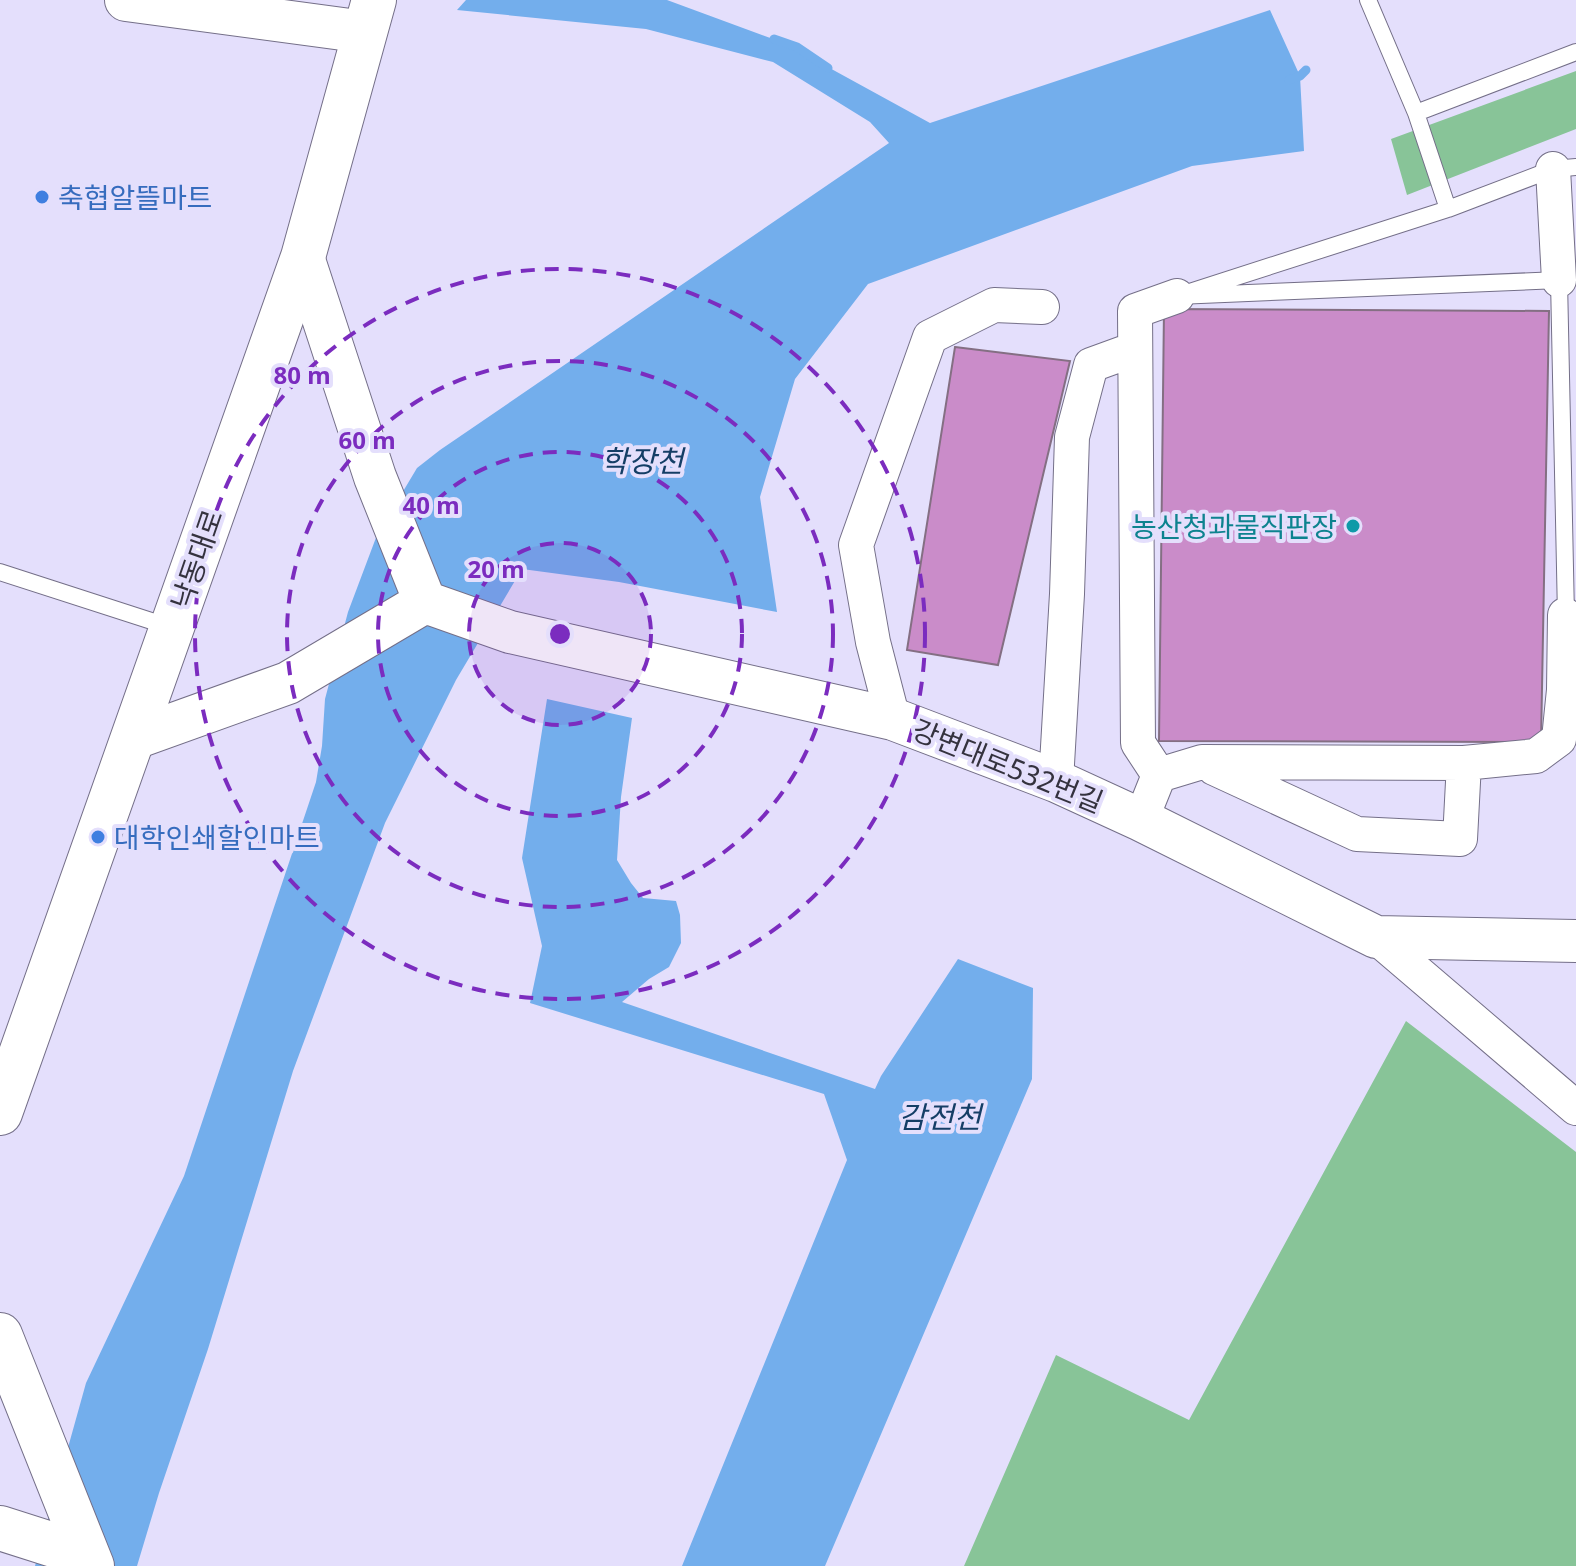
<svg xmlns="http://www.w3.org/2000/svg" width="1576" height="1566" font-family="'Noto Sans','Noto Sans KR',sans-serif">
<rect width="100%" height="100%" fill="#e4dffc"/>
<!-- green -->
<path fill="#88c498" d="M 1576,71 L 1576,129 L 1407,195 L 1391,139 Z
M 1406,1021 L 1576,1152 L 1576,1566 L 964,1566 L 1056,1355 L 1189,1420 Z"/>
<!-- water -->
<path fill="#73aeec" d="M 466,0 L 667,0 L 784,43 L 930,123 L 1270,10 L 1300,76 L 1304,151 L 1192,166 L 868,284 L 795,379 L 760,497 L 777,612 L 619,582 L 522,569 L 456,680 L 385,823 L 293,1071 L 208,1349 L 159,1493 L 137,1566 L 35,1566 L 86,1383 L 184,1176 L 316,782 L 322,746 L 325,699 L 348,612 L 377,535 L 417,468 L 440,450 L 889,143 L 870,122 L 773,62 L 646,29 L 457,10 Z
M 547,699 L 632,718 L 621,797 L 617,860 L 631,883 L 643,898 L 676,901 L 680,915 L 681,943 L 669,967 L 649,979 L 622,1002 L 875,1089 L 881,1076 L 958,959 L 1033,988 L 1032,1079 L 825,1566 L 682,1566 L 847,1160 L 824,1094 L 530,1003 L 542,946 L 522,858 Z"/>
<g fill="none" stroke-linecap="round" stroke-linejoin="round">
<!-- stream -->
<path stroke="#73aeec" stroke-width="9" d="M 774,39 L 797,47 L 828,68
M 1289,80 L 1300,76 L 1306,70"/>
</g>
<!-- building -->
<path fill="#ca8cc9" stroke="#846f83" stroke-width="2" d="M 1164,309 L 1549,311 L 1541,742 L 1159,741 Z
M 955,347 L 1070,361 L 998,665 L 907,650 Z"/>
<g fill="none" stroke-linecap="round" stroke-linejoin="round">
<defs>
<path id="service" d="M 1368,0 L 1416,113 L 1448,209
M 1416,113 L 1576,52
M 0,572 L 170,627
M 1566,616 L 1559,280 L 1177,296 L 1448,209 L 1553,169 L 1576,167"/>
<path id="minor" d="M 1553,169 L 1559,280
M 893,719 L 873,642 L 856,545 L 930,337 L 994,305 L 1042,307
M 1214,768 L 1357,834 L 1460,839 L 1464,763
M 1159,775 L 1138,743 L 1135,311 L 1177,296
M 1056,781 L 1067,594 L 1072,437 L 1091,365 L 1135,349
M 1141,820 L 1159,775 L 1202,762 L 1464,763 L 1536,756 L 1559,739 L 1564,690 L 1565,615
M 1376,937 L 1576,1108"/>
<path id="tertiary" d="M 126,0 L 365,32
M 303,257 L 375,477 L 425,602 L 510,632 L 893,719 L 1056,781 L 1141,820 L 1376,937 L 1576,941
M 132,739 L 288,683 L 425,602"/>
<path id="secondary" d="M 0,1113 L 303,257 L 374,0
M 0,1335 L 92,1566
M 0,1528 L 88,1556"/>
</defs>
<!-- service casing -->
<use href="#service" stroke="#746f88" stroke-width="18"/>
<!-- minor casing -->
<use href="#minor" stroke="#746f88" stroke-width="36"/>
<!-- tertiary casing -->
<use href="#tertiary" stroke="#746f88" stroke-width="44"/>
<!-- secondary casing -->
<use href="#secondary" stroke="#746f88" stroke-width="46"/>
<!-- service -->
<use href="#service" stroke="#fff" stroke-width="16"/>
<!-- minor -->
<use href="#minor" stroke="#fff" stroke-width="34"/>
<!-- tertiary -->
<use href="#tertiary" stroke="#fff" stroke-width="42"/>
<!-- secondary -->
<use href="#secondary" stroke="#fff" stroke-width="44"/>
</g>
<!-- distance rings -->
<circle cx="560" cy="634" r="91" fill="#7b2cbf" fill-opacity=".12"/>
<g fill="none" stroke="#7b2cbf" stroke-width="4" stroke-dasharray="14 10">
<circle cx="560" cy="634" r="91"/>
<circle cx="560" cy="634" r="182"/>
<circle cx="560" cy="634" r="273"/>
<circle cx="560" cy="634" r="365"/>
</g>
<!-- markers -->
<g fill="#3f7fe0" stroke="#e4dffc" stroke-width="3">
<circle cx="42" cy="197" r="8"/>
<circle cx="98" cy="837" r="8"/>
</g>
<circle fill="#0f9aa8" stroke="#e4dffc" stroke-width="3" cx="1353" cy="526" r="8"/>
<g text-anchor="middle" dominant-baseline="central" stroke-width="8" stroke-linejoin="round" paint-order="stroke">
<!-- shop labels -->
<g font-size="28" fill="#366cbe" stroke="#e4dffc" text-anchor="start">
<text x="58" y="197">축협알뜰마트</text>
<text x="114" y="837">대학인쇄할인마트</text>
</g>
<!-- culture labels -->
<g font-size="28" fill="#0d838f" stroke="#e4dffc" text-anchor="end">
<text x="1337" y="526">농산청과물직판장</text>
</g>
<!-- street labels -->
<g font-size="28" fill="#34323e" stroke="#e4dffc">
<text transform="translate(196 559) rotate(-71)">낙동대로</text>
<text transform="translate(1008 765) rotate(22)">강변대로532번길</text>
</g>
<!-- water labels -->
<g font-size="30" font-style="italic" fill="#143e66" stroke="#e4dffc">
<text x="642" y="460">학장천</text>
<text x="940" y="1116">감전천</text>
</g>
</g>
<circle cx="560" cy="634" r="12" fill="#7b2cbf" stroke="#e4dffc" stroke-width="4"/>
<g font-size="24" text-anchor="middle" font-weight="bold" fill="#7b2cbf" stroke="#e4dffc" stroke-width="8" stroke-linejoin="round" paint-order="stroke">
<text x="302" y="384">80 m</text>
<text x="367" y="449">60 m</text>
<text x="431" y="514">40 m</text>
<text x="496" y="578">20 m</text>
</g>
</svg>
